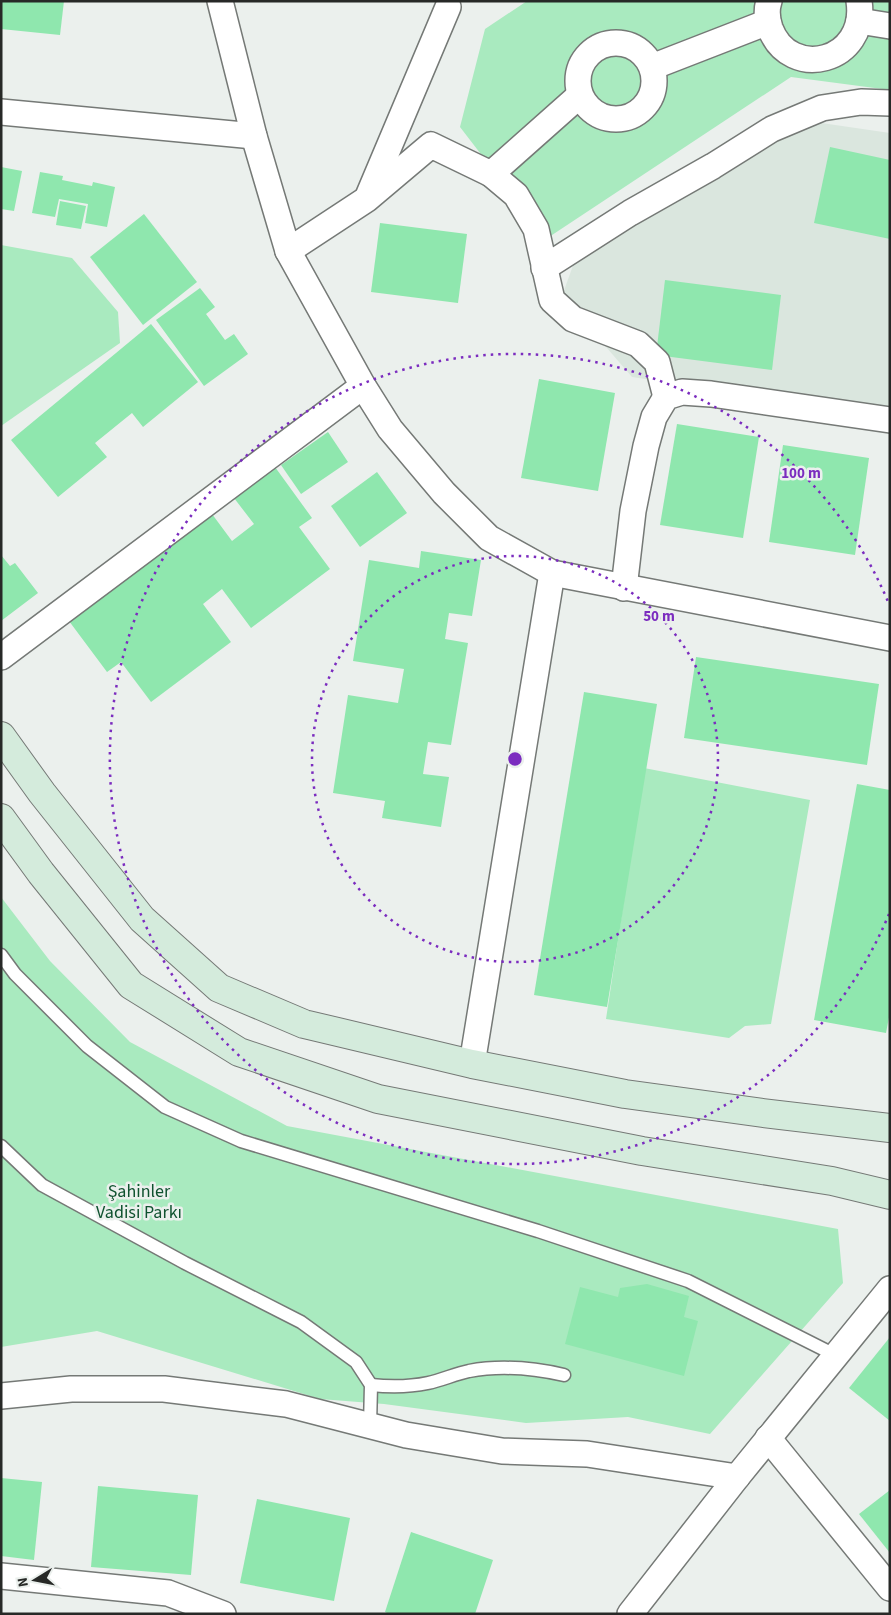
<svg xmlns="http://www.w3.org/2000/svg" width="891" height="1615" font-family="'Source Sans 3',sans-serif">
<rect width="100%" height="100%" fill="#ebf0ed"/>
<polygon fill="#dae6de" points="801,120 890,133 890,416 632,377 562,296 575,260"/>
<g fill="#a9eabf">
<polygon points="527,1 890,1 890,90 791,77 546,239 460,127 485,29"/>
<polygon points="1,245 72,258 118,312 120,343 1,426"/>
<polygon points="644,768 810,800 771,1024 745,1026 729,1038 606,1019"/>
<polygon points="1,897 50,961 130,1042 287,1126 838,1229 843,1283 710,1434 628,1417 526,1423 384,1404 320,1399 97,1331 1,1347"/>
</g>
<g fill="#8fe7ae">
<polygon points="1,1 64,1 60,35 1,29"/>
<polygon points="830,147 890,160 890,239 814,223"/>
<polygon points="1,167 22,171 14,211 1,209"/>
<polygon points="40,172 63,176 62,180 92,186 93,182 115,187 107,227 85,223 88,204 59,199 55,217 32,213"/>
<polygon points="60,201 86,206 81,229 56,225"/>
<polygon points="144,214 197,282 143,325 90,257"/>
<polygon points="380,223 467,234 458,303 371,292"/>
<polygon points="665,280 781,295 772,370 656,355"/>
<polygon points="200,288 215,307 206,314 225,340 234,334 248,354 204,386 156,320"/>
<polygon points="151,324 198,382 143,427 132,413 95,443 107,457 58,497 11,440"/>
<polygon points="539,379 615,393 598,491 521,478"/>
<polygon points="677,424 759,437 743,538 660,525"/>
<polygon points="328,432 348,462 301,494 281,465"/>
<polygon points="783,445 869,458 855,555 769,542"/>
<polygon points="275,467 312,518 299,527 330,569 251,628 222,589 203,604 231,642 151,702 121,662 107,672 69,621 212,514 232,541 254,524 234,498"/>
<polygon points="377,472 407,513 360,547 331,506"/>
<polygon points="421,551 481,560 472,616 449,613 445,639 468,643 451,745 428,742 423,774 449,777 441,827 382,818 385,801 333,793 348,695 398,703 404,669 353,661 369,560 419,568"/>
<polygon points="1,555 10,566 15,563 38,593 1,621"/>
<polygon points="696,657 879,684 867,765 684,738"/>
<polygon points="584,692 657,704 607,1007 534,995"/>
<polygon points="857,784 890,790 890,1012 886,1033 814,1020"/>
<polygon points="647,1284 689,1296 684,1317 698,1321 684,1376 565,1344 580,1287 618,1297 620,1288"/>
<polygon points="890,1337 890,1421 849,1388"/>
<polygon points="1,1478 42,1482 34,1560 1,1556"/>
<polygon points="98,1486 198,1495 191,1575 91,1567"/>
<polygon points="890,1490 890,1553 859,1514"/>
<polygon points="257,1499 350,1518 334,1601 240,1583"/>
<polygon points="411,1532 493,1560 475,1614 389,1614 385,1612"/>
</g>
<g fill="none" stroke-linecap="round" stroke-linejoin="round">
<defs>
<g id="lane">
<polyline points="1,955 15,974 87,1046 165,1107 241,1141 538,1231 688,1281 835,1355"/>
<polyline points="1,1146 42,1185 185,1263 301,1322 356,1362 371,1385 370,1426"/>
<path d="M371 1385C390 1387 409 1387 428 1383 442 1380 455 1374 469 1371 501 1365 533 1368 564 1375"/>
</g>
<g id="street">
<polyline points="220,1 254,136 288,251 363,386 390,429 444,493 489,538 552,573 890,638"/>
<path d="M769 1C766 10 767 19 770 28 790 82 868 62 859 1"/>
<polyline points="859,21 890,26"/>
<circle cx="616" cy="81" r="38"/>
<polyline points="652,67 768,22"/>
<polyline points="1,112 254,136"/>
<polyline points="491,174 580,95"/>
<polyline points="369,194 448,7"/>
<polyline points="288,251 367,199 431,145 491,174 516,195 536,229 552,300 573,319 638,344 657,362 666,397"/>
<polyline points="544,268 630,213 713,166 772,129 822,108 861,102 890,103"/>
<polyline points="624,588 633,511 646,446 654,417 666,397 682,392 711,394 890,420"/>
<polyline points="1,657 363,386"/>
<polyline points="472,1064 552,573"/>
<polyline points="1,1396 71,1389 164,1389 286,1404 406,1435 502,1451 587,1454 737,1477"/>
<polyline points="768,1438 890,1588"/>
<polyline points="1,1576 168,1593 223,1614"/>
<polyline points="630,1614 737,1477 890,1289"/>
</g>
<g id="secondary">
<polyline points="1,736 42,793 142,919 219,988 304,1024 472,1064 625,1094 763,1113 890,1128"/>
<polyline points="1,818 41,873 131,985 239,1052 378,1099 642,1151 832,1181 890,1195"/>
</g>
</defs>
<use href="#lane" stroke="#757976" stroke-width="15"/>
<use href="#street" stroke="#757976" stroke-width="28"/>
<use href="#secondary" stroke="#757976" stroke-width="30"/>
<use href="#lane" stroke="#fff" stroke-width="12"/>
<use href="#street" stroke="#fff" stroke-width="25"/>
<use href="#secondary" stroke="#d4ebdc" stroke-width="28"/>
</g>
<g fill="none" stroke="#7b2cbf" stroke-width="2.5" stroke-dasharray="2.5 5">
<circle cx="515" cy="759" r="203"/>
<path d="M889 914A405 405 0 1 1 889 604"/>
</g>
<g text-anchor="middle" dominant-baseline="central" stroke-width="5" stroke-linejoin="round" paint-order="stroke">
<g font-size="18" fill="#0f522f" stroke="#ebf0ed">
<text x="139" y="1191">Şahinler<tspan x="139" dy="21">Vadisi Parkı</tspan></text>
</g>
</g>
<circle cx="515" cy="759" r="8" fill="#7b2cbf" stroke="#ebf0ed" stroke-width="2.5"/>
<g font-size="15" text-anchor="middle" font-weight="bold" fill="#7b2cbf" stroke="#ebf0ed" stroke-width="5" stroke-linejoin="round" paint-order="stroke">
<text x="801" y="478">100 m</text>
<text x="659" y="621">50 m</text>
</g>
<rect width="891" height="1615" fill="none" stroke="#272927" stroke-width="5"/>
<g transform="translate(35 1580) rotate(260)" stroke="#ebf0ed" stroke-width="4" paint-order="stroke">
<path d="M0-4L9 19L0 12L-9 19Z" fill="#272927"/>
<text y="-8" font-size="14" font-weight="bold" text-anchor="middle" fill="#272927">N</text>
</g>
</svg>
